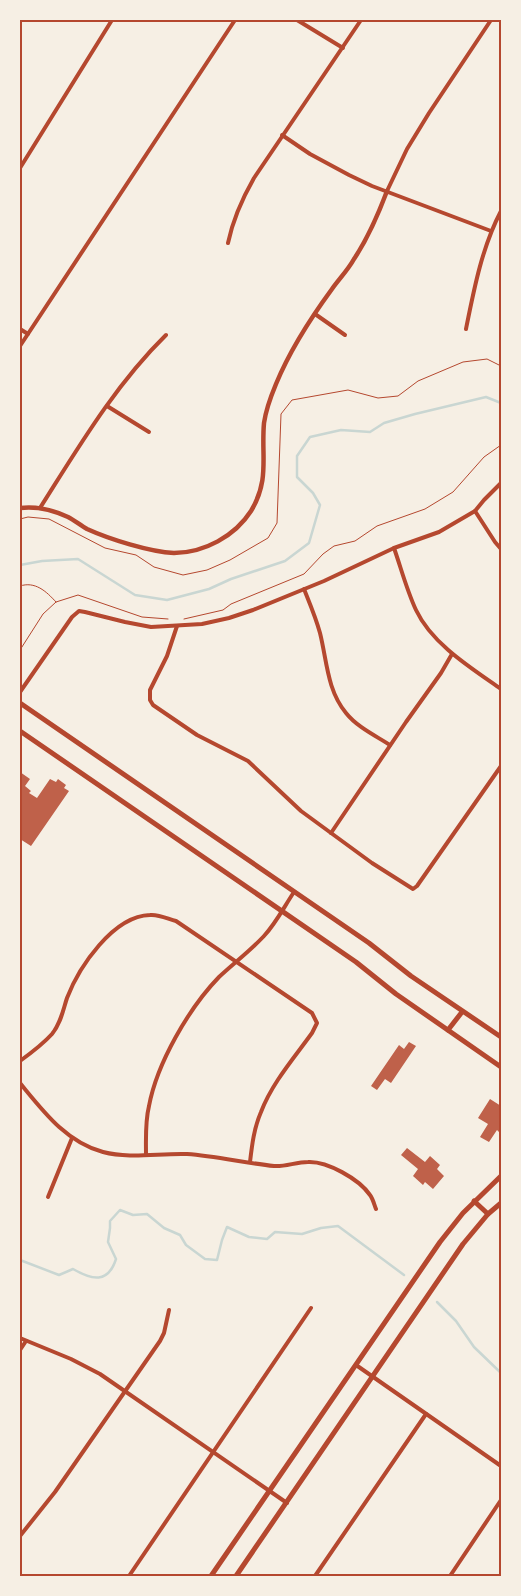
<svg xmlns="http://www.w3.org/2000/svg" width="521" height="1596" font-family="Commissioner,sans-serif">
<rect width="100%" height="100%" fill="#f6efe4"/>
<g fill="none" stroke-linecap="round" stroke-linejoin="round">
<g stroke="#c9d6d2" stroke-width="2.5">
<polyline points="20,565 42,561 78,559 135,595 167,600 209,589 231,579 285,561 309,543 320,505 313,493 297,477 297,456 310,437 341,430 370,432 384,423 415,414 486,397 501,403"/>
<path d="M20 1260 59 1275 73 1269C92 1280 108 1284 116 1259L108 1242 110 1228V1221L120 1210 133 1215 147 1214 164 1228 180 1235 186 1245 205 1259 217 1260 222 1240 227 1227 249 1237 267 1239 275 1232 302 1234 321 1228 338 1226 404 1275"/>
<polyline points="437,1302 456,1321 474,1347 501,1373"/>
</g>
</g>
<g fill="#bf614a">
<polygon points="20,772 30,779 25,786 31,791 29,793 37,798 50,779 56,782 58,779 66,785 64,788 69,791 31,846 20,839 21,821 20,820"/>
<polygon points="409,1042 416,1046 391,1083 385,1079 377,1090 371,1086 399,1045 404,1049"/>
<polygon points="490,1099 501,1106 501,1130 500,1133 497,1130 489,1142 480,1137 488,1124 478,1118"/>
<polygon points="407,1148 425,1162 430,1156 440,1165 437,1169 444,1176 433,1189 425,1182 423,1185 413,1176 418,1169 401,1155"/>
</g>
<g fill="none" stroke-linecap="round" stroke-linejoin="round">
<g stroke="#b5482f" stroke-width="1">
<polyline points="20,519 28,517 49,519 105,548 136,555 154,567 183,575 207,570 230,560 268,538 277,523 281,414 292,400 348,390 378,398 398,396 418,381 463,362 487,359 501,366"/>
<path d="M20 586C35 581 46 591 56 602"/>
<polyline points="184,619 223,610 231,604 304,574 323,554 334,546 355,541 377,526 425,509 453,492 484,457 501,445"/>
<polyline points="20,650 43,614 56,602 78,595 142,617 168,619"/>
</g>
<g stroke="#b5482f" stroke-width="4">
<polyline points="297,20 343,48"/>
<polyline points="282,135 310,154 349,175 372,186 491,231"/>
<polyline points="20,168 112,20"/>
<polyline points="387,191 407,149 429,113 491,20"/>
<path d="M228 243C233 219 242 199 254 178L361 20"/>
<polyline points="315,314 345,335"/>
<polyline points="20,329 28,334"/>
<path d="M466 329C474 289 482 247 501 211"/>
<polyline points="20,346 235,20"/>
<polyline points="107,406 149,432"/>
<path d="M40 508C78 448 115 385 166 335"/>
<polyline points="475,511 495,542 501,549"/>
<path d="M394 548C401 568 407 591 416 610 432 644 471 668 501 689"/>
<path d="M304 589C310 604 316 618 320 633 327 661 327 690 346 713 357 727 376 736 390 745"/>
<polyline points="177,626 167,656 150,690 150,700 153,705 197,735 248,761 301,811 372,863 413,889 417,886 501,766"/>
<polyline points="20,692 72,617 79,611 85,612 125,622 151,627 202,624 229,618 253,610 324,581 394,548 439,532 475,511 484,500 501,483"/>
<polyline points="331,833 406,722 441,673 452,654"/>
<path d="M20 1061C31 1053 43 1044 52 1034 61 1023 63 1010 67 998 79 967 113 916 150 915 159 914 168 919 176 921L312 1013 317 1023 312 1033C294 1058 272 1083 261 1112 254 1128 252 1145 250 1162"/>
<path d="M20 1083C43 1111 66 1142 103 1152 130 1159 159 1153 187 1154 216 1156 245 1163 274 1166 285 1167 296 1162 308 1162 327 1161 359 1179 370 1195 373 1199 374 1204 376 1209"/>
<path d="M146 1155C146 1138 145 1122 149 1106 157 1063 189 1008 219 977 234 963 250 951 264 936 276 923 284 907 294 892"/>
<polyline points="48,1197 72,1138"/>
<polyline points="20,1338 71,1359 100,1374 287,1503"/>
<polyline points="20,1350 26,1341"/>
<polyline points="356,1365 501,1466"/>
<polyline points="20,1536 55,1492 160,1341 164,1333 169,1310"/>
<polyline points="129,1576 311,1308"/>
<polyline points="315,1576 426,1414"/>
<polyline points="450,1576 501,1500"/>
</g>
<path stroke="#b5482f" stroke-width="4.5" d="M20 508C36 506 53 510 68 517 74 520 80 525 87 529 109 539 150 552 174 553 204 553 235 536 251 511 270 480 261 456 264 423 266 409 271 396 276 384 290 350 310 319 332 289 339 279 348 270 354 259 368 238 378 215 387 191"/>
<g stroke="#b5482f" stroke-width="5">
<polyline points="20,703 369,943 411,976 501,1037"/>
<polyline points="20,731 356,962 396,994 501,1067"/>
<polyline points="448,1030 462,1012"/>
<polyline points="474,1201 488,1214"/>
<polyline points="211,1576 440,1242 463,1213 501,1176"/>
<polyline points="236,1576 463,1244 488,1214 501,1203"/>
</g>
</g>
<rect width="521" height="1596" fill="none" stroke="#f6efe4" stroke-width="42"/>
<rect x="21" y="21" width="479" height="1554" fill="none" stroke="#b5482f" stroke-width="2"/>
</svg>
